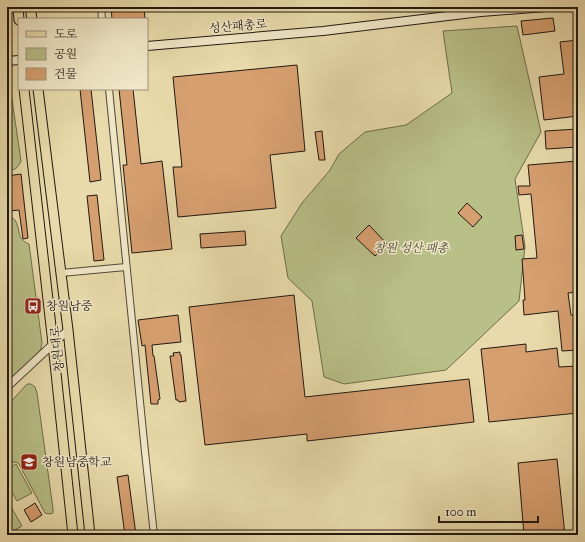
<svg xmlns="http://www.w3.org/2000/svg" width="585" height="542" font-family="'IM FELL Great Primer','Noto Serif KR',serif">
<rect width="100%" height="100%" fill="#e8daaa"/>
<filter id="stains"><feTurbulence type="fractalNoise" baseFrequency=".005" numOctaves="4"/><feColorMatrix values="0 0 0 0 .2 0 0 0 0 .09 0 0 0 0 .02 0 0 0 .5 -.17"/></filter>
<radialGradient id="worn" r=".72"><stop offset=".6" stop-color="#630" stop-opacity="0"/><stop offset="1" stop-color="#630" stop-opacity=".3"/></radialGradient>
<g fill="#b8bf87" stroke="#6d6c4c">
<polygon points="517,26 541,132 515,179 525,246 519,301 446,370 344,384 324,377 312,301 288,278 281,236 302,203 330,170 339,154 365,132 406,125 452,93 443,31"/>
<path d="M7 83 10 86 21 161C18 168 15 170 7 171Z"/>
<path d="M7 214C9 216 13 218 15 220 21 230 16 239 29 244L42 343 40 352 20 373 13 376 7 371Z"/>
<polygon points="27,384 31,384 35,387 37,393 53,509 53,513 50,514 45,513 19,464 16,462 7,463 7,406"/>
<polygon points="16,464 32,493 17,501 7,484 7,469"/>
<polygon points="7,500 22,526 8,534 7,532"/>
</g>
<g fill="#d69f70" stroke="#221812">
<polygon points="111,7 144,7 145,19 112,19"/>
<polygon points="553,18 555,31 523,35 521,21"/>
<polygon points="578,40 578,116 544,120 539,77 564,74 560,42"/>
<polygon points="297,65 305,151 270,155 276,208 178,217 173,167 182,167 173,77"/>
<polygon points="80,89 91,89 101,180 90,182"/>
<polygon points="119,89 133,89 141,164 162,161 172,249 132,253 123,165 127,165"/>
<polygon points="578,129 578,147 546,149 545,131"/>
<polygon points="322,131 325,160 319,160 315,132"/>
<polygon points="578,161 578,292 568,293 571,315 578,315 578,350 562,351 558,311 524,315 523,300 525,300 522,259 537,258 531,194 519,195 518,186 530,186 528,165"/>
<polygon points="21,174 28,238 23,239 19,210 10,211 8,199 7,199 7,176"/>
<polygon points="97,195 104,260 94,261 87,196"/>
<polygon points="467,203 482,217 473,227 458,213"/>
<polygon points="369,225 387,244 375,256 356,238"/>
<polygon points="245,231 246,245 201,248 200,234"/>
<polygon points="522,235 524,249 516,250 515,236"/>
<polygon points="294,295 305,397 469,379 474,422 307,441 307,434 205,445 189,307"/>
<polygon points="178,315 181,342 152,345 153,356 154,356 155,363 160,399 158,400 158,404 151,404 145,345 142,346 138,320"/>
<polygon points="526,344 526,352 557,348 559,367 578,366 578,413 489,422 481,349"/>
<polygon points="180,352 180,355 181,355 186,401 179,402 178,400 176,400 170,356 174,356 173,353"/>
<polygon points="557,459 565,535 524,535 518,463"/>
<polygon points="128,475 136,535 125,535 117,477"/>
<polygon points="35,503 42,515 31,522 24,510"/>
</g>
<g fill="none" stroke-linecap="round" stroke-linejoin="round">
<defs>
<g id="minor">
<polyline points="101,7 102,19"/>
<polyline points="109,89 145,452 154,535"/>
<polyline points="61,273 126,267"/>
</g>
<polyline id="tertiary" points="7,387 68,330"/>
<g id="secondary">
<polyline points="147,46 323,31 481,12 546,7"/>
<polyline points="7,61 19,60"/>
</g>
<g id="primary">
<polyline points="18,7 19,20"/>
<polyline points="30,7 32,19"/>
<polyline points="24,89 52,335 73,535"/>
<polyline points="38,89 68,330 90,535"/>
</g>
</defs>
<use href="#minor" stroke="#544838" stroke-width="8"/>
<use href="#tertiary" stroke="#544838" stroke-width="9"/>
<use href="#secondary" stroke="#221812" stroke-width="10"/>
<use href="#primary" stroke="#221812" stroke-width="11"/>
<use href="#minor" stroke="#f0e7c8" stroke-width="6"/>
<use href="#tertiary" stroke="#f0e7c8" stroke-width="7"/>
<use href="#secondary" stroke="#f0e7c8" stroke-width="8"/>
<use href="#primary" stroke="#e8daaa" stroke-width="9"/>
</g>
<defs>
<symbol id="bus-square" viewBox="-11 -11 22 22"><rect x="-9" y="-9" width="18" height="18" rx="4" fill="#8f2418" stroke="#f0e7c8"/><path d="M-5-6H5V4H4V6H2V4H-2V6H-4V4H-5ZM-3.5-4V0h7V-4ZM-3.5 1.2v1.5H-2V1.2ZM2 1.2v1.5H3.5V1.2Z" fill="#fff"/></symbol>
<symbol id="school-square" viewBox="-11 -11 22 22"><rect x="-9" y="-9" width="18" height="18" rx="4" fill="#8f2418" stroke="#f0e7c8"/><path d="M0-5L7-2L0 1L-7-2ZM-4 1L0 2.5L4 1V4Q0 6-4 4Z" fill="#fff"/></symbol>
</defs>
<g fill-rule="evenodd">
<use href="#bus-square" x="23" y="296" width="20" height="20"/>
<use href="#school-square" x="19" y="452" width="20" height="20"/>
</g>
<g text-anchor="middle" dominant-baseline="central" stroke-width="3" stroke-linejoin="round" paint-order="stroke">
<g font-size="12" fill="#221812" stroke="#f0e7c8">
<text transform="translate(238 26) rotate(-5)">성산패총로</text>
<text transform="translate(57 349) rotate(-96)">창원대로</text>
</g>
<g font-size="12" font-style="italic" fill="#4f4a35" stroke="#f0e7c8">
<text x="411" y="248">창원 성산 패총</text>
</g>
<g font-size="12" fill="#221812" stroke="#f0e7c8" text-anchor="start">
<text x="46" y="306">창원남중</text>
<text x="42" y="462">창원남중학교</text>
</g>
</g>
<rect width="585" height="542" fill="none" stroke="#e8daaa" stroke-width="24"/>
<rect x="8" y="8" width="569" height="526" fill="none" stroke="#221812" stroke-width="2"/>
<rect x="12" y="12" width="561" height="518" fill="none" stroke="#221812"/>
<rect x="18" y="18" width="130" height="72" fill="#f0e7c8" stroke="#9e947f"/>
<rect x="26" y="31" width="20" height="6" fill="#e8daaa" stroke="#9e947f"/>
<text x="54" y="38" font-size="12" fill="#221812">도로</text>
<rect x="26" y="48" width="20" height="12" fill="#b8bf87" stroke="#9e947f"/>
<text x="54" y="58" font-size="12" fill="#221812">공원</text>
<rect x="26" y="68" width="20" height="12" fill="#d69f70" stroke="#9e947f"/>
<text x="54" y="78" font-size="12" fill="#221812">건물</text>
<path d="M439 516v6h99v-6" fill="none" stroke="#221812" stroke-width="2"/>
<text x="445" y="516" font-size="12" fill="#221812" stroke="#f0e7c8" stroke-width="3" paint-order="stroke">100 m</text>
<rect width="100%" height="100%" filter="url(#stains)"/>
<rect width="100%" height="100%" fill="url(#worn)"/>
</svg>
